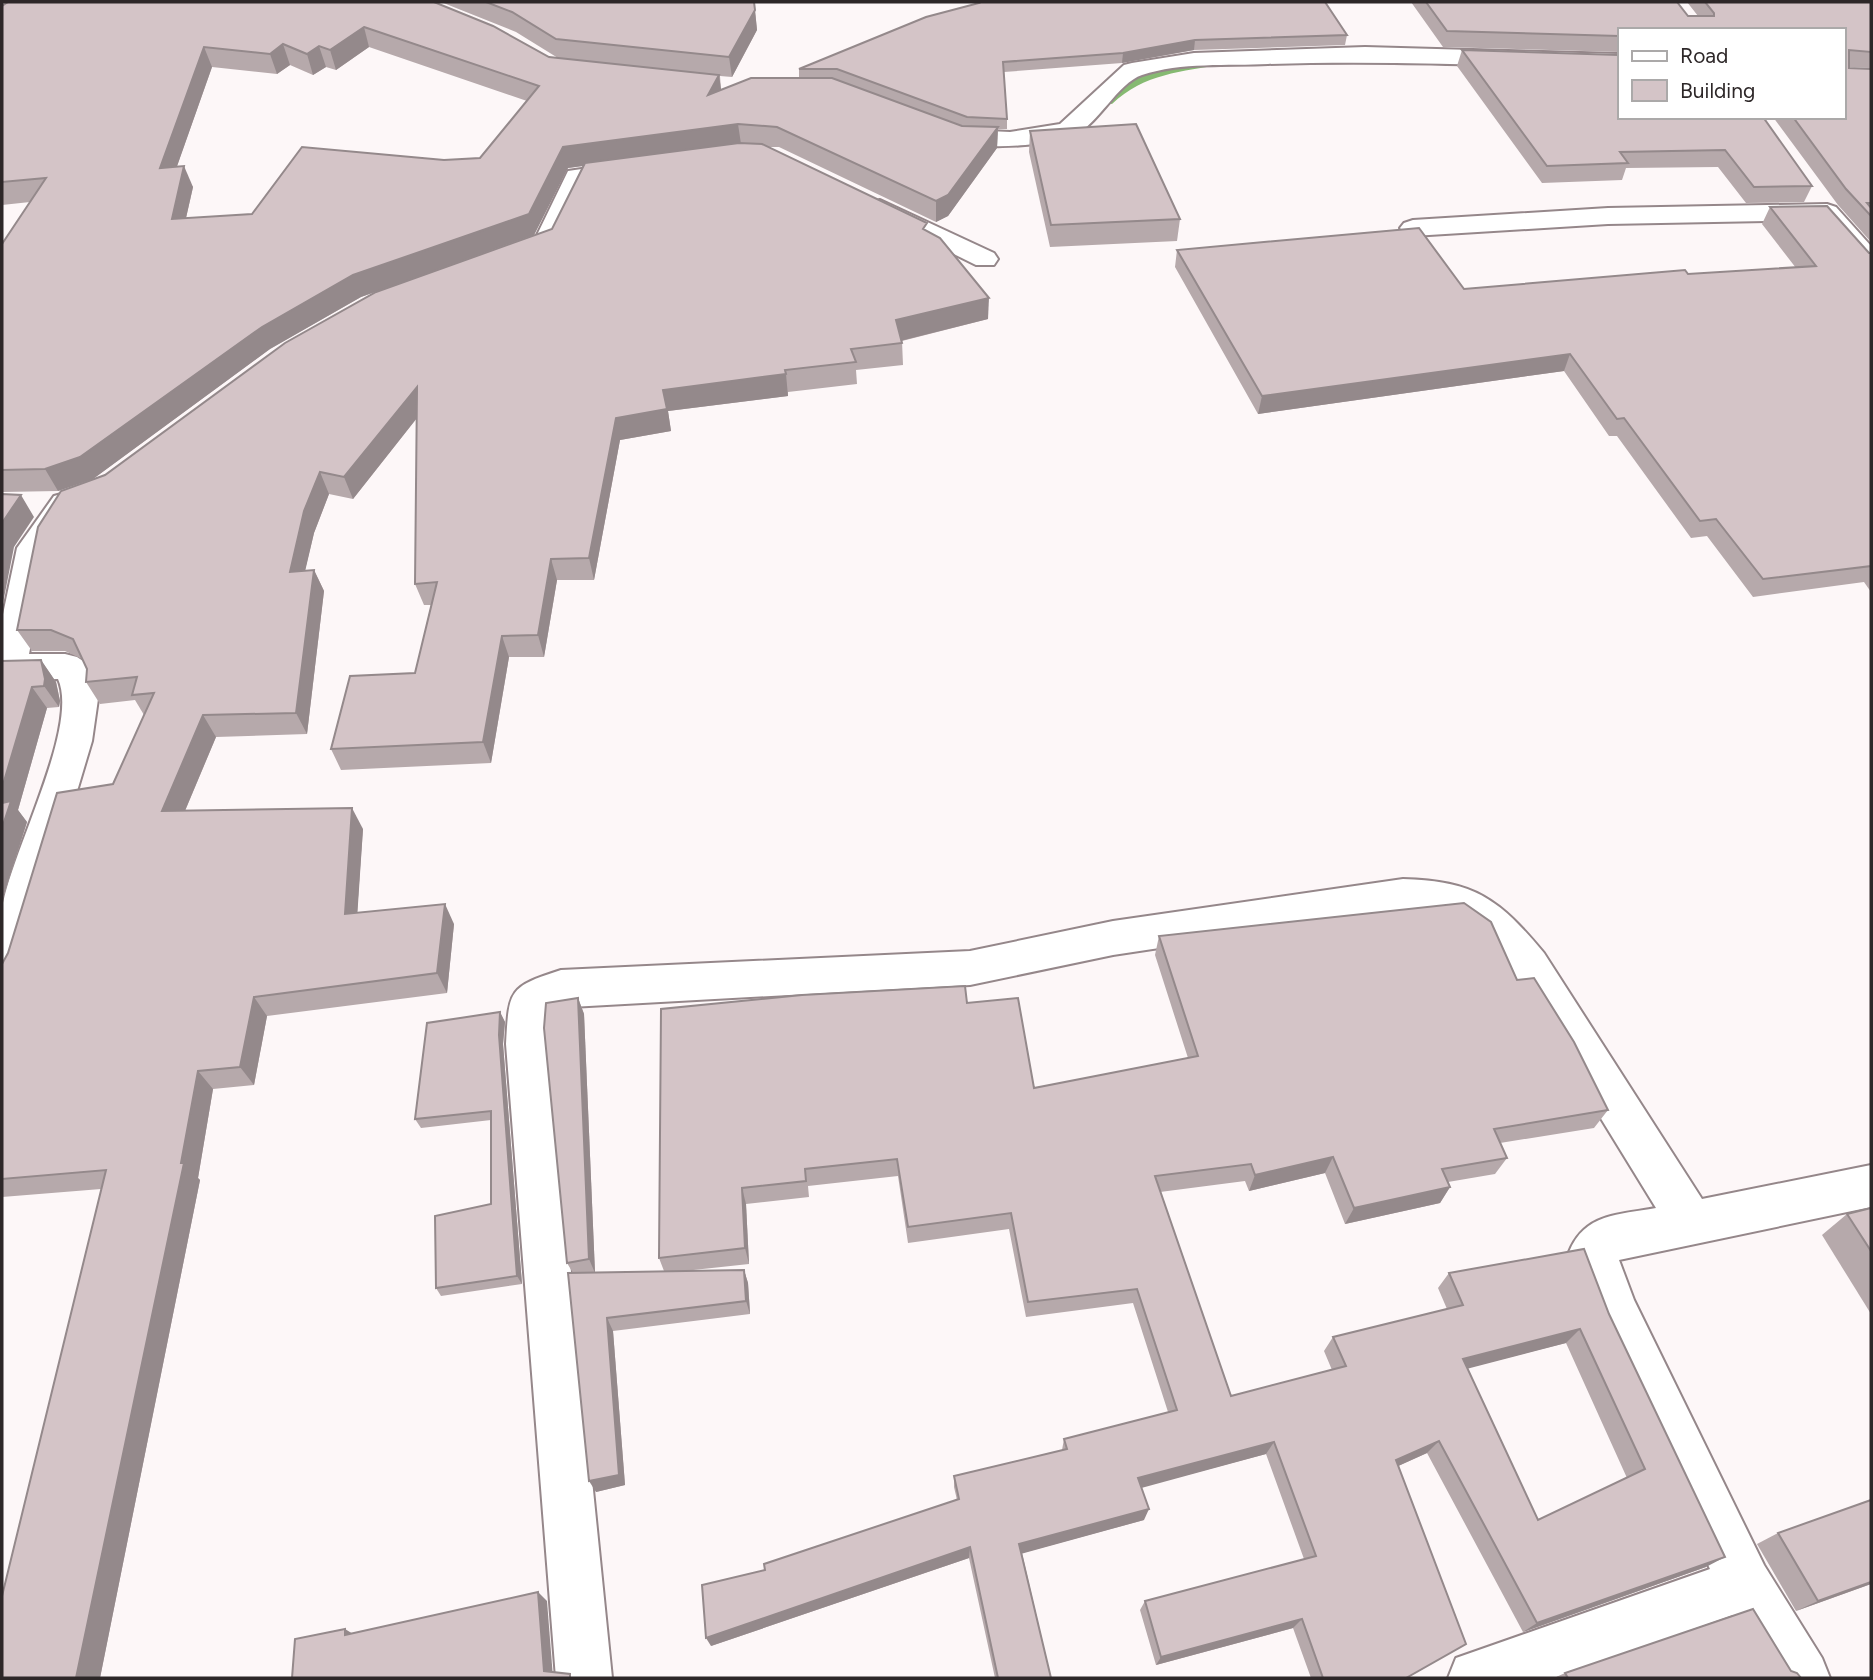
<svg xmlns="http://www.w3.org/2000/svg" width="1873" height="1680" font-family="Figtree,sans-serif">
<rect width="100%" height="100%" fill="#fdf7f8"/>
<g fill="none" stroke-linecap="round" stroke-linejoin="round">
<path fill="#86ba72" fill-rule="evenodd" d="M1220 59 1225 62 1224 64C1181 72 1145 73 1112 104L1103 102C1131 69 1179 62 1220 59Z"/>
<defs>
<g id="street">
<path d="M1365 47 1619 54V68C1502 66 1386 60 1268 64 1228 66 1181 62 1142 75 1118 83 1098 124 1075 135 1051 147 952 154 936 131L940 126 948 124 967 130 1010 132 1060 124 1124 65 1132 63 1194 53Z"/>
<polygon points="629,162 638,164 641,169 638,174 587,182 556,248 534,255 525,253 521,247 525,241 536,237 568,171"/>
<polygon points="880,200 994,253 998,259 994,265 976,265 871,213 867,208 871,203"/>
<polygon points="1827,204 1836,207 1871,246 1871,270 1862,268 1820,220 1608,224 1413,236 1404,233 1400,228 1404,223 1413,220 1608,208"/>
<path d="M65 493 76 496 81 503 49 549 29 654H65L77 657 86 663 99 692 92 741 23 972 17 984 2 989C1 964 0 934 2 909 10 854 80 727 58 679L2 680V619L17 548 54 496Z"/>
<path d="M1403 879C1475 881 1499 899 1544 953L1702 1199 1871 1165V1207L1619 1260 1634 1300 1764 1565 1822 1658 1830 1678H1771L1733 1615 1554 1678H1448L1456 1658 1710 1569 1597 1328 1569 1252C1585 1213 1618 1215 1656 1208L1514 977C1477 930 1466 913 1403 911L1113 955 970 985 553 1008 550 1011 548 1044 612 1678H556L506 1044C509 990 508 987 561 970L970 951 1113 921Z"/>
</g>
</defs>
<use href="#street" stroke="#95878a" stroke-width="4"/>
<use href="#street" fill="#fff" fill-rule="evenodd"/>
</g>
<g fill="#b6a9ab" fill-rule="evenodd">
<path d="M434 2 549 57 558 58 516 32 441 2H754L757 30 732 77 720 76 721 90 799 78V69L976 4V2H1325L1347 35 1345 45 1194 50 1122 63 1004 72 1007 119V129H998L997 148 948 216 936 222 779 147H768L927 231 988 319 902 341 903 365 856 370 857 384 788 392V396L668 411 671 431 620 440 594 580H557L544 657H509L491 763 341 770 331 749 415 673 431 605H424L415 584 417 418 353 499 329 494 314 533 305 570H314L324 591 307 734 216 737 185 811 363 829 357 913 454 924 447 993 267 1016 254 1085 213 1089 198 1178 200 1180 100 1678H2L101 1189 2 1197V964L113 784 144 715 135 700 100 704 86 682 87 669 82 659 65 651H32L17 630 105 475 552 229 583 166 568 168 534 235 361 297 270 349 93 479 58 491 2 492V244L30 202 2 205V6ZM369 47 527 101 480 158 444 160 252 214 186 218 193 187 177 166 212 67 277 74 290 65 313 75 326 67 336 70ZM836 80H838L927 113Z"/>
<polygon points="1411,2 1677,2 1688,16 1698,16 1687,2 1871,2 1871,68 1849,67 1849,68 1871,69 1871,242 1838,205 1773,117 1843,117 1619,30 1619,52 1443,47"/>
<polygon points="1462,50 1763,117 1812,186 1804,202 1746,203 1718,167 1626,168 1622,180 1542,183 1457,66"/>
<polygon points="1030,131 1180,219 1177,241 1050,247 1029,152"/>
<polygon points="1770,207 1871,253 1871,592 1864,582 1753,597 1707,536 1691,538 1617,436 1609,436 1564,371 1258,414 1175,267 1177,250 1464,289 1796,268 1762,224"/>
<polygon points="41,660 56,682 60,701 59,707 47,708 18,810 27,822 2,901 2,661"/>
<path d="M1159 936 1517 980 1608 1110 1594 1128 1500 1143 1507 1158 1495 1174 1448 1182 1450 1187 1440 1203 1345 1224 1325 1173 1249 1191 1245 1181 1160 1192 1231 1396 1332 1370 1324 1351 1333 1337 1447 1309 1438 1288 1449 1273 1584 1249 1706 1567 1523 1632 1427 1453 1398 1466 1466 1644 1407 1678H1311L1293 1628 1156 1665 1140 1610 1145 1601 1304 1559 1266 1454 1141 1487 1144 1520 1022 1553 1051 1678H995L969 1558 711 1646 765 1570 957 1500 954 1487V1476L1062 1450 1064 1439 1168 1412 1133 1303 1026 1317 1009 1229 908 1243 898 1176 808 1186 809 1197 746 1204 749 1264 684 1271 744 1270 748 1283 750 1314 613 1331 625 1485 596 1492 573 1273 567 1263 578 998 584 1014 595 1273 664 1271 659 1258 661 1009 967 1003 1034 1088 1188 1058 1155 955ZM1566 1343 1627 1478 1538 1520 1467 1368Z"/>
<polygon points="500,1012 505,1022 503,1044 522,1284 441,1296 436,1288 491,1204 491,1120 421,1128 415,1119"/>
<polygon points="1871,1208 1871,1314 1822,1235 1847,1214"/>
<polygon points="1871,1500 1871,1584 1796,1611 1757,1544 1778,1533"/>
<polygon points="1791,1671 1801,1678 1554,1678 1565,1673"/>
</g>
<g fill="#94898b">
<polygon points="755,10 757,30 732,77 729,57"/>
<polygon points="364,27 369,47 336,70 330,50"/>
<polygon points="1195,40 1194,50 1122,63 1123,53"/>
<polygon points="283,44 290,65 277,74 270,54"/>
<polygon points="319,46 326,67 313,75 307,54"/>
<polygon points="204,47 212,67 169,189 160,168"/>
<polygon points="719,75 722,96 708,95"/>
<polygon points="738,124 741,144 568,168 534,235 361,297 270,349 93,479 58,491 45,469 262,327 563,147"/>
<polygon points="998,127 997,148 948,216 936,222 936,201"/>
<polygon points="184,166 193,187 181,240 172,219"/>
<polygon points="989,298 988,319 896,342 896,320"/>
<polygon points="1570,354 1564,371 1258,414 1262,396"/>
<polygon points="786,374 788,396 668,411 671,431 620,440 594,580 589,558 616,418 663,390"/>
<polygon points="417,387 424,409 353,499 344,477"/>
<polygon points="320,472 329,494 314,533 300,593 290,572 304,511"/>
<polygon points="21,495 34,517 14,547 2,608 2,523"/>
<polygon points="551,559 557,580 544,657 538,635"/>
<polygon points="314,570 324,591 307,734 296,713"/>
<polygon points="502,636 509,657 491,763 483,742"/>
<polygon points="41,660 56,682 60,701 59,707 44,686"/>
<polygon points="32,687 47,708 18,810 27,822 2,901 2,788"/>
<polygon points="203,715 216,737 176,832 162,811"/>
<polygon points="352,808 363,829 356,934 345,914"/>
<polygon points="445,904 454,924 447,993 437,973"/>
<polygon points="254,997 267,1016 254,1085 240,1067"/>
<polygon points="578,998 584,1014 595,1273 589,1259"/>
<polygon points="500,1012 505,1022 503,1044 522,1284 517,1276 499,1035"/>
<polygon points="198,1071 213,1089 198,1178 200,1180 100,1678 76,1678 181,1163"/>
<polygon points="1333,1157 1325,1173 1249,1191 1255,1175"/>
<polygon points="1450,1187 1440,1203 1345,1224 1354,1208"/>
<polygon points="742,1188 746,1204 749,1264 745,1248"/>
<polygon points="744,1270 748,1283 750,1314 746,1301"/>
<polygon points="607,1318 613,1331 625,1485 596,1492 589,1481"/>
<polygon points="1580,1329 1566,1343 1451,1373 1463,1359"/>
<polygon points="1439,1441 1427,1453 1385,1472 1396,1460"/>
<polygon points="1274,1442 1266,1454 1134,1490 1138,1478"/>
<polygon points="1149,1509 1144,1520 1017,1555 1019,1544"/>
<polygon points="970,1547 969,1558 711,1646 706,1638"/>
<polygon points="1725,1557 1706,1567 1523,1632 1537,1623"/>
<polygon points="1871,1582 1871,1584 1796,1611 1818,1601"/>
<polygon points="538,1592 547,1601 553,1678 544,1671"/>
<polygon points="1302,1619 1293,1628 1156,1665 1161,1657"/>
<polygon points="345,1629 358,1637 345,1635"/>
</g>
<g fill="#d4c4c7" stroke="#94898b" stroke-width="2" fill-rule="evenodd">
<path d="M8 2H434L493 26 549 57 719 75 708 95 751 78H832L962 126 998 127 948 195 936 201 777 127 738 124 563 147 529 214 353 275 262 327 80 457 45 469 2 470V244L46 178 2 182V6ZM364 27 539 86 480 158 444 160 302 147 252 214 172 219 184 166 160 168 204 47 270 54 283 44 307 54 319 46 330 50Z"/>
<polygon points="486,2 754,2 755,10 729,57 556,39 512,12"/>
<polygon points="978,2 1325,2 1347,35 1195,40 1123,53 1003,62 1007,119 967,117 837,69 799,69 926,17 979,3"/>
<polygon points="1426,2 1677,2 1688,16 1714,16 1714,13 1705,2 1871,2 1871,52 1849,50 1849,68 1871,69 1871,203 1867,203 1871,208 1871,216 1846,189 1793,117 1843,117 1843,30 1619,30 1619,36 1447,31"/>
<polygon points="1462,50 1619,55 1619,117 1763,117 1812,186 1754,187 1725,150 1620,152 1628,163 1547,166"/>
<polygon points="1136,124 1180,219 1051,225 1030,131"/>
<polygon points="739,143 762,144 927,223 923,229 940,238 989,298 896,320 902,343 851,349 856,362 785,370 786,374 663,390 667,409 616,418 589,558 551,559 538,635 502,636 483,742 331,749 350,676 415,673 437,582 415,584 417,387 344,477 320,472 304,511 290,572 314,570 296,713 203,715 162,811 352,808 345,914 445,904 437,973 254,997 240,1067 198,1071 181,1163 184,1163 76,1678 2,1678 2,1596 106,1170 2,1179 2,964 8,953 57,793 113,784 154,693 132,695 137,677 86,682 87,669 73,639 51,630 17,630 38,527 61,491 105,475 285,343 376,292 552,229 585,163"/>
<polygon points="1827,206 1869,253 1871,253 1871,566 1763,579 1716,519 1700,521 1624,418 1617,419 1570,354 1262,396 1177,250 1419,228 1464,289 1685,270 1688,274 1816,266 1770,207"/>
<polygon points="2,494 21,495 2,523"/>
<polygon points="41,660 45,679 44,686 32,687 2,788 2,661"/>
<polygon points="11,801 2,828 2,803"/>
<path d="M1464 903 1491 922 1517 980 1534 978 1574 1042 1608 1110 1494 1129 1507 1158 1442 1169 1450 1187 1354 1208 1333 1157 1255 1175 1251 1164 1155 1176 1231 1396 1346 1366 1333 1337 1463 1305 1449 1273 1584 1249 1609 1314 1725 1557 1537 1623 1439 1441 1396 1460 1466 1644 1406 1678H1323L1302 1619 1161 1657 1145 1601 1316 1556 1274 1442 1138 1478 1149 1509 1019 1544 1051 1678H998L970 1547 706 1638 702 1585 765 1570 764 1564 959 1499 954 1476 1067 1449 1064 1439 1177 1410 1137 1289 1028 1302 1011 1213 908 1227 897 1159 805 1169 806 1181 742 1188 745 1248 659 1258 661 1009 802 995 965 986 967 1003 1018 998 1034 1088 1198 1056 1159 936ZM1580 1329 1645 1469 1538 1520 1463 1359Z"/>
<polygon points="578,998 589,1259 567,1263 544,1028 546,1003"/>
<polygon points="500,1012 499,1035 517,1276 436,1288 435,1216 491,1204 491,1111 415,1119 427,1023"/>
<polygon points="1871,1208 1871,1251 1847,1214"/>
<polygon points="744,1270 746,1301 607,1318 619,1475 589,1481 568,1273"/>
<polygon points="1871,1500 1871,1582 1818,1601 1778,1533"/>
<polygon points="538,1592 544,1671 570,1674 570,1678 292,1678 295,1639 345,1629 345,1635"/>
<polygon points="1753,1609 1791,1671 1797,1673 1801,1678 1568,1678 1565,1673"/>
</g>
<rect width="1873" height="1680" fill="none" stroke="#2d2728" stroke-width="7"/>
<rect x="1618" y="28" width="228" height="91" fill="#ffffff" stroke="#aba9a9" stroke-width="2"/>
<rect x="1632" y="51" width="35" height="10" fill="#ffffff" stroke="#aba9a9" stroke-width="2"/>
<text x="1680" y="63" font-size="21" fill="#2d2728">Road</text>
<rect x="1632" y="80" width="35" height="21" fill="#d4c4c7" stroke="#aba9a9" stroke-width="2"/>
<text x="1680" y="98" font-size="21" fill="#2d2728">Building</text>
</svg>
